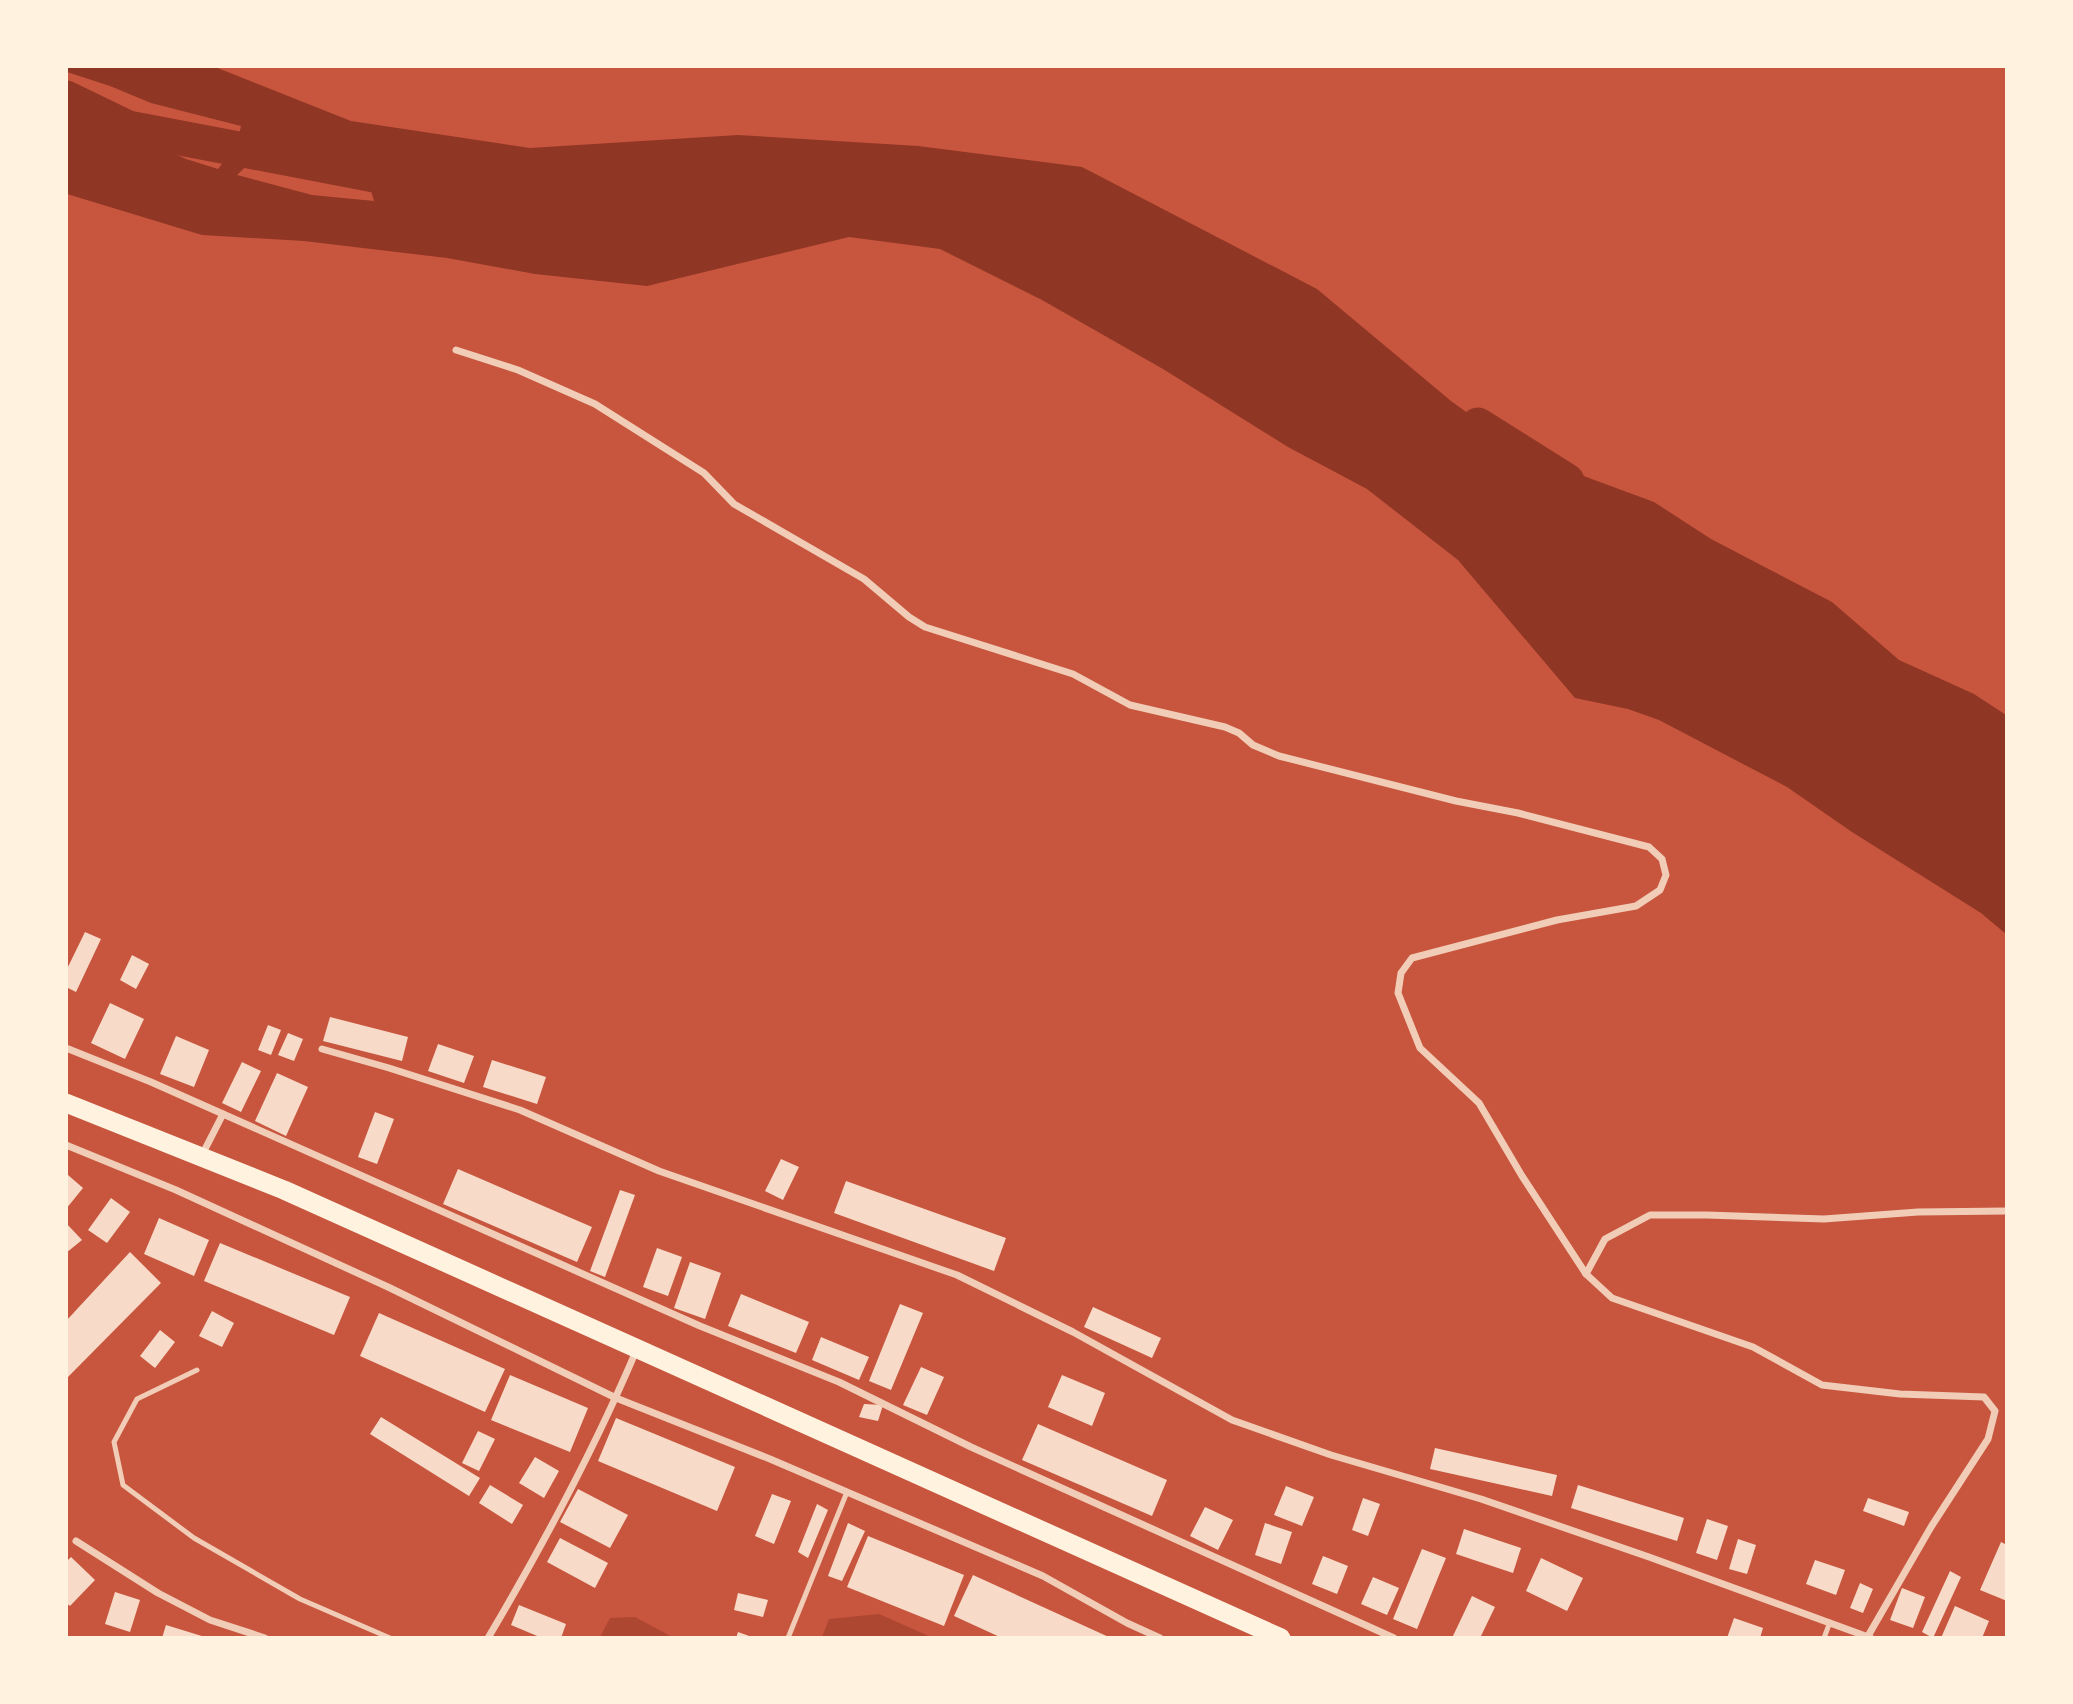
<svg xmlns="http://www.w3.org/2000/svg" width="2073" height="1704" font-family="'PT Sans Narrow',sans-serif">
<rect width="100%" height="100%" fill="#c8553d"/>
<g fill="#ae4732">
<polygon points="879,1614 931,1637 822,1637 829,1619"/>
<polygon points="635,1617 672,1637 600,1637 610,1618"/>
</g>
<path fill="#8f3625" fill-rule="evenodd" d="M67 66 215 67 351 121 530 148 738 135 918 146 1082 167 1317 289 1451 401 1524 454 1654 502 1711 539 1832 602 1899 660 1974 694 2006 715V934L1981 913 1852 832 1787 787 1659 720 1628 709 1575 698 1458 560 1367 489 1288 447 1163 369 1042 300 940 249 849 237 647 286 535 274 447 258 304 241 202 235 67 194V87L95 117 186 159 218 169 237 144 241 126 151 103 110 86 67 72ZM265 148 309 150 366 174 374 201 312 195 237 175Z"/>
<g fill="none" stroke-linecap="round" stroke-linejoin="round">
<g stroke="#8f3625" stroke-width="35">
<polyline points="66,98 128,128 411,182"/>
<polyline points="1478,425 1567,481"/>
</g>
</g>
<g fill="#f7dbc8">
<polygon points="85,932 101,939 76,992 66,987 66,971"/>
<polygon points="132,955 149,964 136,989 120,980"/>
<polygon points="110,1003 144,1019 125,1059 91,1043"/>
<polygon points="330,1017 408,1037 402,1061 323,1041"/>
<polygon points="268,1025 281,1030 271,1055 258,1050"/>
<polygon points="288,1033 303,1039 294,1061 278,1055"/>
<polygon points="176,1036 209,1050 194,1087 160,1074"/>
<polygon points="438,1044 474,1056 464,1083 428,1071"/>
<polygon points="492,1060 546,1077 537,1104 483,1087"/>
<polygon points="242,1062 261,1071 241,1112 222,1103"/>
<polygon points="277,1073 308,1087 286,1136 255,1121"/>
<polygon points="375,1112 394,1119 377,1164 358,1157"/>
<polygon points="781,1159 799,1167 783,1200 765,1191"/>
<polygon points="458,1169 592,1227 577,1262 443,1204"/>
<polygon points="68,1175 83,1188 66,1209 66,1177"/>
<polygon points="846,1181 1006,1238 994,1271 834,1213"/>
<polygon points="620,1190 635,1195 605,1277 590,1271"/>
<polygon points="111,1198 130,1212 107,1243 88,1230"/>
<polygon points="159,1218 209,1240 194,1276 144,1254"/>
<polygon points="66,1223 82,1240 66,1253"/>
<polygon points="220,1243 350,1297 334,1335 204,1281"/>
<polygon points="657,1248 682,1257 668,1296 643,1287"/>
<polygon points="130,1252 161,1283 66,1379 66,1321"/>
<polygon points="690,1262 721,1273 705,1319 674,1308"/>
<polygon points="741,1294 809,1322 796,1353 728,1326"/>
<polygon points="900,1304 923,1313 891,1390 869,1381"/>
<polygon points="1093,1307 1161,1338 1152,1358 1084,1327"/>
<polygon points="212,1311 234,1323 222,1347 199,1336"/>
<polygon points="379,1313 505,1369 485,1412 360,1356"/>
<polygon points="160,1330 175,1342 155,1368 140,1356"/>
<polygon points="821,1337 869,1357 859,1380 812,1360"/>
<polygon points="921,1367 944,1377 927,1415 903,1405"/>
<polygon points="510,1375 588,1408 570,1452 491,1420"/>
<polygon points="1062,1375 1105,1393 1092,1426 1048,1407"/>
<polygon points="864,1404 883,1405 878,1421 859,1417"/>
<polygon points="381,1417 480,1478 469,1496 370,1434"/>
<polygon points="616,1418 735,1467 717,1511 598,1461"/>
<polygon points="1038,1424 1167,1480 1152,1516 1022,1460"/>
<polygon points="478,1431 495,1439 479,1471 462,1463"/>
<polygon points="1435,1448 1557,1475 1552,1496 1430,1469"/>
<polygon points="535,1457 559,1471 544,1498 519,1483"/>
<polygon points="490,1485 523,1505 512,1524 479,1503"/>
<polygon points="1578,1485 1684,1518 1677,1541 1571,1508"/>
<polygon points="1286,1486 1314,1497 1302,1526 1274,1515"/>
<polygon points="578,1489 628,1515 610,1548 560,1522"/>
<polygon points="772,1494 791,1501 774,1544 755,1536"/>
<polygon points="1363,1498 1380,1504 1368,1536 1352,1530"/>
<polygon points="1868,1498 1909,1512 1904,1526 1863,1511"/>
<polygon points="817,1504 828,1510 808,1558 798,1552"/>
<polygon points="1205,1507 1233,1520 1218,1550 1190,1536"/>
<polygon points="1707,1519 1728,1526 1717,1560 1696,1553"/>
<polygon points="848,1523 865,1531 842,1581 828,1576"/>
<polygon points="1265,1523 1292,1532 1281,1564 1255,1555"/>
<polygon points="1464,1529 1521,1548 1513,1573 1456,1554"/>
<polygon points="868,1536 964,1575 944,1626 847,1587"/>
<polygon points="560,1538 608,1563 595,1588 547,1562"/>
<polygon points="1738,1539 1756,1545 1747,1574 1729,1569"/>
<polygon points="2001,1542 2007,1545 2007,1601 1980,1590"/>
<polygon points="1422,1549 1446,1558 1417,1629 1393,1619"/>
<polygon points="1323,1556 1348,1566 1337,1594 1312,1584"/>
<polygon points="71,1557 95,1580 70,1606 66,1603 66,1562"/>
<polygon points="1541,1558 1583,1578 1567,1611 1526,1591"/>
<polygon points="1815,1560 1845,1570 1836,1595 1806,1584"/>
<polygon points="1950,1571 1961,1577 1933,1638 1922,1632"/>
<polygon points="973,1575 1111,1638 1002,1638 954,1616"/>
<polygon points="1373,1577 1399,1588 1387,1615 1361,1604"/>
<polygon points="1860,1583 1873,1589 1863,1613 1850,1608"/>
<polygon points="1902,1588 1925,1597 1913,1628 1890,1620"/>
<polygon points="115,1592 140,1600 130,1632 105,1624"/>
<polygon points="738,1593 768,1600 763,1617 734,1610"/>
<polygon points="1472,1596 1495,1607 1480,1638 1452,1638"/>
<polygon points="519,1605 566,1624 561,1638 542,1638 511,1625"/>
<polygon points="1955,1606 1989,1621 1982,1638 1941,1638"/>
<polygon points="1734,1618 1763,1628 1760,1638 1727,1638"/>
<polygon points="166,1625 205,1637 205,1638 162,1638"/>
<polygon points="738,1632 752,1637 752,1638 736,1638"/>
</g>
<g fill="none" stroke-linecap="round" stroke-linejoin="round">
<g stroke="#f1ccb7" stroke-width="5">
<polyline points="197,1370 137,1399 114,1442 123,1485 194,1538 300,1599 390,1638"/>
<polyline points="788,1638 847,1492"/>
<polyline points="1824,1638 1830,1622"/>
</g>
<g stroke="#f1ccb7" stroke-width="7">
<polyline points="456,350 518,370 595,404 704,473 734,504 864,579 909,617 925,627 1073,674 1130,705 1225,727 1239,733 1253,745 1279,756 1456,801 1518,813 1649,847 1662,859 1666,875 1660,890 1636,906 1557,920 1412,958 1401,973 1398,993 1420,1048 1479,1103 1522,1176 1586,1274 1605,1239 1650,1215 1707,1215 1824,1219 1918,1212 2007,1211"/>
<polyline points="66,1048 151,1082 700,1326 839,1382 971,1447 1394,1638"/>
<polyline points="322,1049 389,1068 520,1110 659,1171 957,1275 1073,1332 1232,1420 1331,1455 1481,1499 1649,1557 1871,1638"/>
<polyline points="66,1145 176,1190 388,1287 616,1398 770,1459 1043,1576 1127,1623 1160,1638"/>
<polyline points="201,1157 223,1114"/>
<polyline points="1586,1274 1612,1298 1753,1347 1822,1385 1900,1394 1984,1397 1995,1411 1988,1439 1931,1527 1868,1636"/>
<polyline points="76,1541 158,1593 210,1620 265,1638"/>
<path d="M488 1638C543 1545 594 1450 636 1351"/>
</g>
<polyline stroke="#fff3e0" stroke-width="19" points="66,1103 284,1190 1281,1638"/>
</g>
<rect width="2073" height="1704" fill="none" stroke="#fff3e0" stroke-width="136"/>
</svg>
